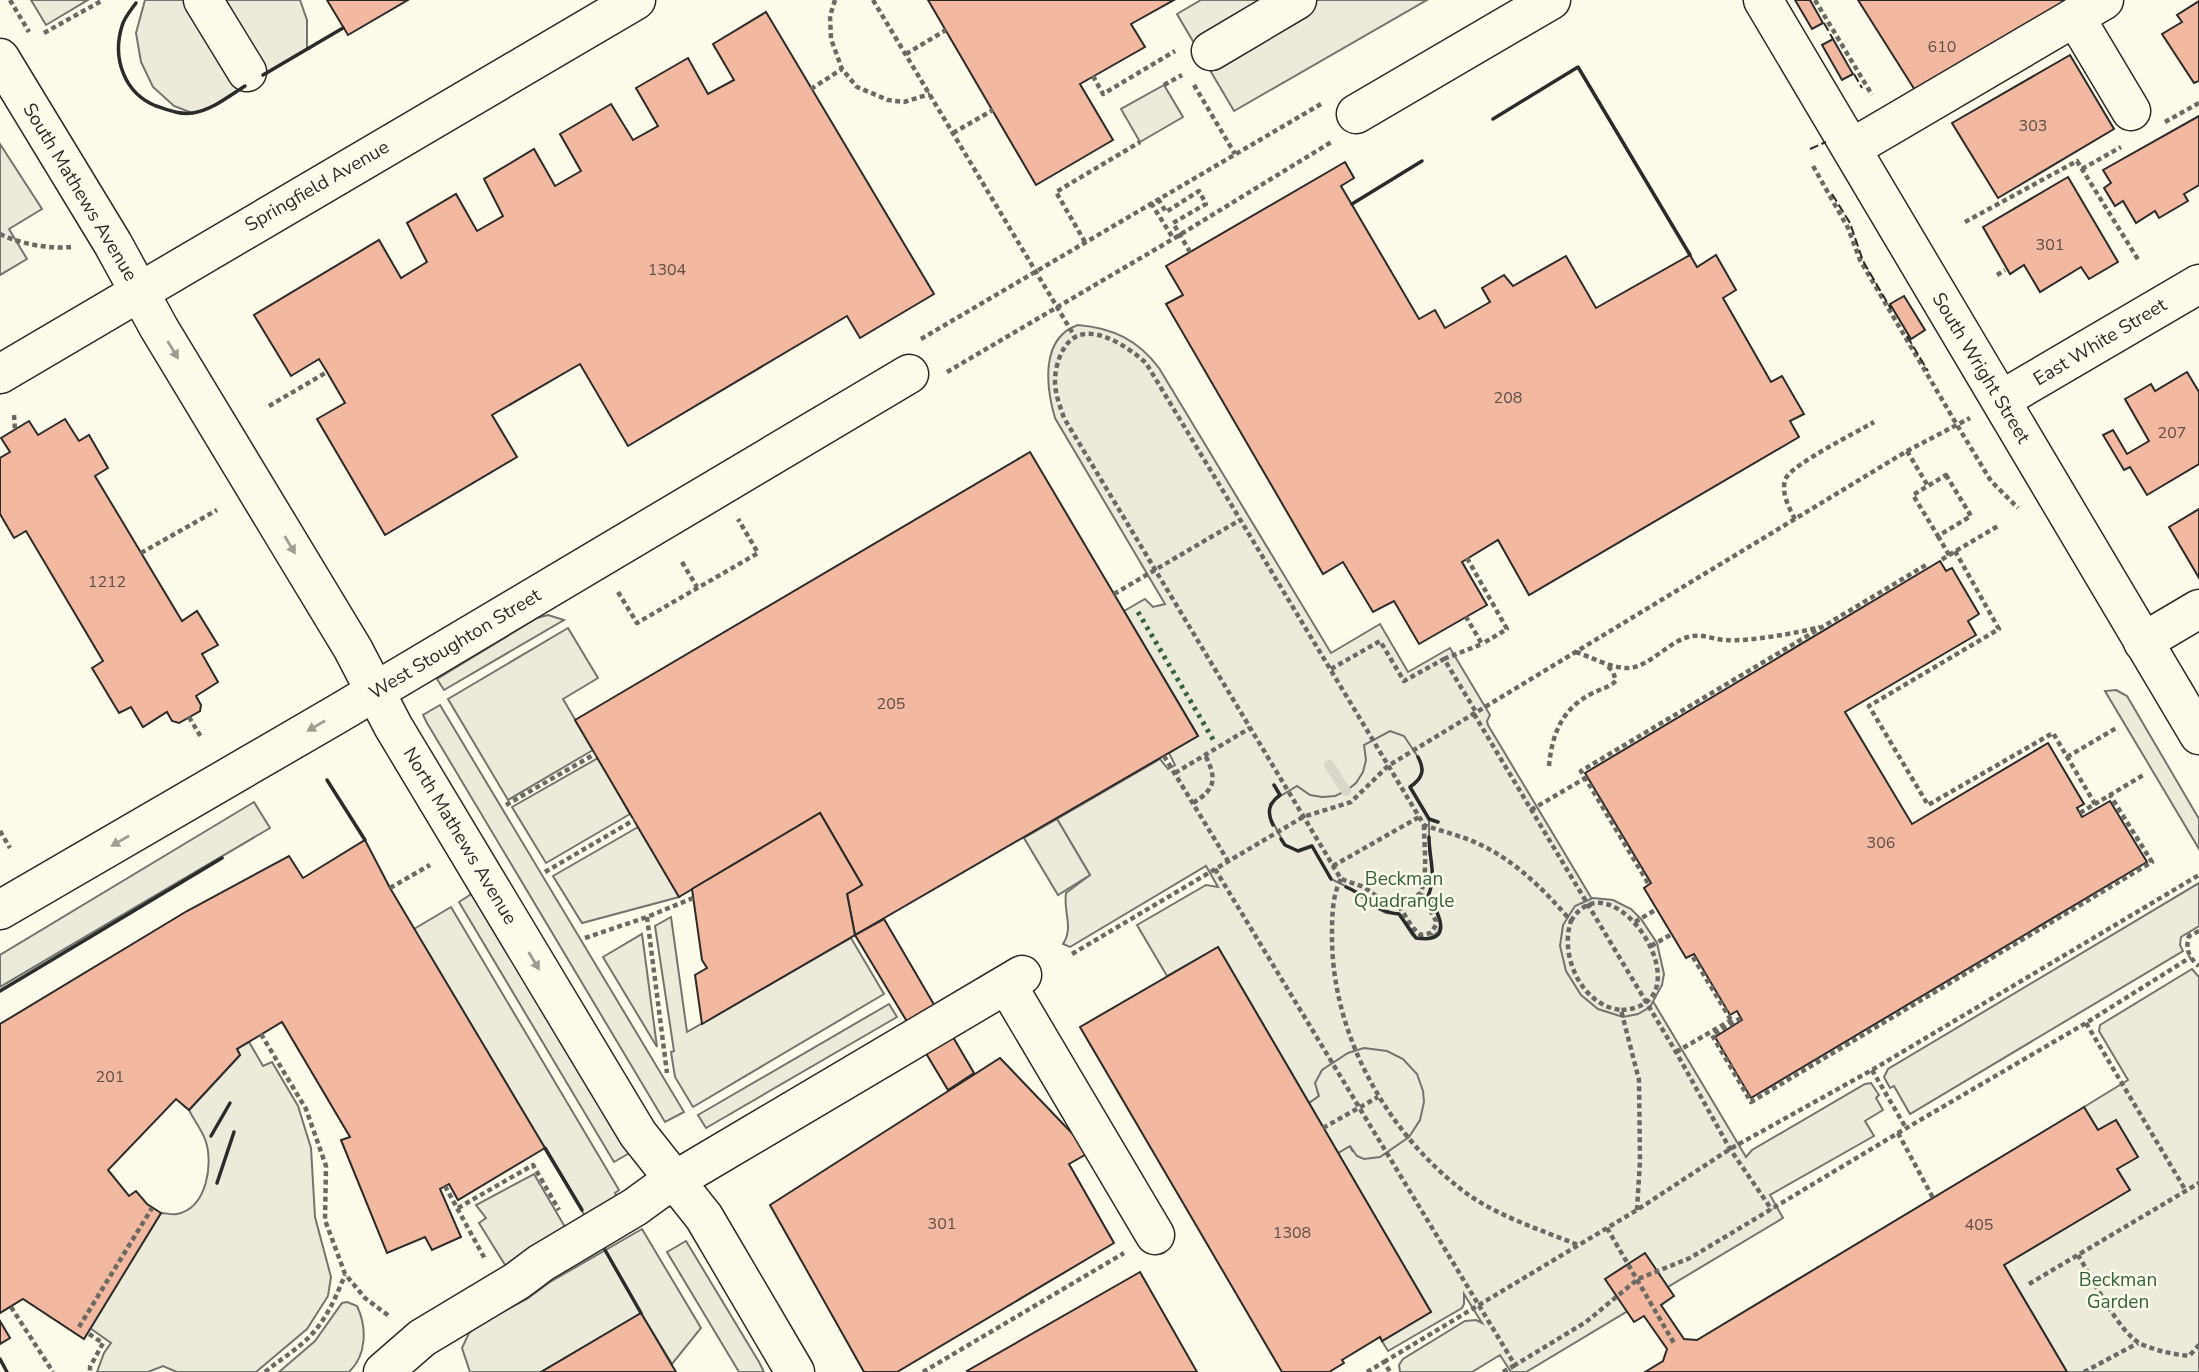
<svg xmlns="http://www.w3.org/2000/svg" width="2199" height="1372" font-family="'Nunito Sans',sans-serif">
<rect width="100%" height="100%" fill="#fdfbea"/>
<g fill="#ecebdb" stroke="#74746e" stroke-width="2">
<polygon points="31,0 88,0 46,25"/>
<path d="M1078 325C1113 328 1138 340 1159 368L1331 653 1380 624 1408 672 1450 648 1490 715 1487 721 1488 725 1746 1157 1752 1150 1865 1084 1871 1083 1879 1095 1876 1098 1883 1110 1865 1121 1874 1136 1770 1195 1783 1218 1526 1372H1511L1500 1355 1472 1372H1400L1399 1365 1403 1359 1465 1321 1476 1320 1482 1323 1464 1294V1304L1462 1308 1388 1351 1382 1341 1431 1312 1338 1153 1350 1146 1353 1152 1317 1090 1319 1096 1309 1103 1218 947 1167 976 1137 925 1206 885 1218 887 1206 866 1070 947 1063 944C1074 927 1063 912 1066 893L1090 875 1057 819 1160 759 1168 769 1175 765 1169 753 1198 736 1124 611 1145 599 1153 607 1165 604 1055 418C1046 387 1040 338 1078 325Z"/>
<polygon points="548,615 564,620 444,690 437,679 537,618"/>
<polygon points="568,628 598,678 563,699 593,750 508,800 448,699"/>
<polygon points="2116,690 2127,696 2199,819 2199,849 2105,691"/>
<polygon points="440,705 684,1112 665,1122 427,723 423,715"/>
<polygon points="598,758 630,814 546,863 512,807"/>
<polygon points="254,802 270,828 0,987 0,955"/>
<polygon points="638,827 679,897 582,923 553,876"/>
<polygon points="2199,883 2199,926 2181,937 2180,945 2183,951 1910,1114 1894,1086 1890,1088 1884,1077 1888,1069"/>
<polygon points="478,890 633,1151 614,1162 459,902"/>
<polygon points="451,907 619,1190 615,1193 617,1197 585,1216 414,929"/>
<polygon points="671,917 687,1032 851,938 884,994 693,1107 675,1077 671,1052 674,1051 655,926"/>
<polygon points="642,934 657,1047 603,957"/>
<polygon points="2192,969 2199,977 2199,1372 2067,1372 2004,1265 2129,1190 2117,1169 2137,1156 2116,1120 2098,1130 2084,1107 2128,1080 2099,1031 2100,1025"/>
<polygon points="889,1004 897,1017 706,1128 698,1115"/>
<path d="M249 1042 263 1066 272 1062 298 1106 311 1148 315 1217 331 1277 328 1296 307 1329 256 1372H177L163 1366 148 1372H97L104 1353 111 1343 90 1328 161 1213C166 1213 172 1215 177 1214 207 1208 214 1163 205 1139 201 1129 194 1120 189 1110L240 1055 237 1049Z"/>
<polygon points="534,1174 565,1227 507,1268 479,1223 486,1218 476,1205"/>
<polygon points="642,1229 701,1328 672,1364 641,1313 541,1372 470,1372 462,1348 469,1333 479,1324 527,1299 550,1282"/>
<polygon points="686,1241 759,1362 764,1372 739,1372 667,1252"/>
<path d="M347 1302 357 1306C367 1327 367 1355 349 1372H279L315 1341 342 1303Z"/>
</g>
<g fill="#eceadb" stroke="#74746e" stroke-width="2">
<polygon points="145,0 300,0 307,20 307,49 212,107 192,113 174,106 153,87 141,62 136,33"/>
<polygon points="1201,0 1427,0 1234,111 1177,14"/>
<polygon points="1164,85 1183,117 1140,142 1121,109"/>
<polygon points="0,144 42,209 9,229 27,259 0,275"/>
<polygon points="1390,731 1404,736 1418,757 1423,770 1417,782 1410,787 1429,819 1429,851 1434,878 1428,896 1441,922 1438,932 1428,939 1416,938 1412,935 1399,914 1386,913 1376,908 1364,895 1331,879 1312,846 1298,851 1285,845 1269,815 1270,804 1274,800 1297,786 1310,795 1322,797 1335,796 1346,791 1356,783 1363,772 1366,760 1364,745"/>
<polygon points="1057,819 1090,875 1058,895 1024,838"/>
<polygon points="1593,898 1613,900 1631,909 1641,919 1657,943 1664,974 1662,985 1650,1007 1638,1014 1623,1017 1598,1009 1581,995 1566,971 1560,946 1563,925 1575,906"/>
<polygon points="1364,1048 1387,1051 1403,1059 1417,1074 1423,1091 1424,1102 1420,1120 1409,1137 1380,1157 1364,1159 1357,1156 1350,1146 1338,1153 1309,1103 1319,1096 1315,1083 1322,1070 1348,1053"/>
</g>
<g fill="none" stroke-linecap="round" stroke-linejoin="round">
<polyline stroke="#d8d7c9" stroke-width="10" points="1329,765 1346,791"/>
</g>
<g fill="#f2b8a0" stroke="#2b2b2b" stroke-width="2">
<polygon points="327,0 408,0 348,35"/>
<polygon points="928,0 1174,0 1131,24 1145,47 1080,84 1113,140 1036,185"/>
<polygon points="1795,0 1810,0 1823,23 1812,29"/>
<polygon points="1858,0 2076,0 1918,95"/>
<polygon points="2199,1 2199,81 2194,83 2162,34 2182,22 2177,15"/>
<polygon points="766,12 934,294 860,338 847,316 628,446 580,364 492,415 517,457 385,535 317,419 345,403 327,372 319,359 291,376 254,315 379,240 401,278 427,262 407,223 456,194 477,231 503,216 484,179 534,149 555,186 581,171 560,134 611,104 633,140 658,126 636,88 688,58 708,94 734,80 713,44"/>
<polygon points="1833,39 1853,74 1842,80 1822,45"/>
<polygon points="2070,55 2114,129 1998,198 1952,123"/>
<polygon points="2199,116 2199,185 2184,194 2188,201 2159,218 2155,211 2136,223 2123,201 2115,206 2104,188 2111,183 2103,170"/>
<polygon points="1345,162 1354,178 1341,186 1419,319 1435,310 1445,328 1490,302 1482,288 1504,275 1513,286 1566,256 1596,308 1690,255 1697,267 1716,255 1736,290 1723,298 1771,382 1782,376 1804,414 1790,421 1799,437 1529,595 1498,540 1462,562 1487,605 1419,644 1394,601 1373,612 1343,562 1323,574 1166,304 1183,295 1166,266"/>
<polygon points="2068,177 2118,262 2089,279 2081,267 2040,292 2024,265 2010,274 1983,227"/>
<polygon points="1904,296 1925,330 1911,339 1890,304"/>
<polygon points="2187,372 2199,392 2199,464 2147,495 2130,467 2124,470 2103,435 2113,430 2127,454 2149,441 2125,399 2151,384 2155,391"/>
<polygon points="65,419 79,441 89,435 108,468 95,476 182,621 197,611 218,645 202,654 218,682 196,696 201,705 200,711 179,723 172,721 167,712 143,727 131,707 119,713 92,668 103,661 26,531 14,538 0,514 0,458 10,452 1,438 29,421 38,435"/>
<polygon points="1030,452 1198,736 855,935 847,894 862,885 820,813 679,897 575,720"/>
<polygon points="2199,509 2199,578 2169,527"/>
<polygon points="1940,561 1946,571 1952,568 1979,614 1968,621 1976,635 1845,712 1912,824 2048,743 2084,804 2077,808 2082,817 2110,801 2147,862 1751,1098 1715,1037 1742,1020 1737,1011 1730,1015 1694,954 1686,958 1644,888 1651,883 1585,773"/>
<polygon points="820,813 862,885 847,894 855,935 702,1024 695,975 707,968 702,960 692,889"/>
<polygon points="365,840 390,888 545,1148 458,1200 449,1184 440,1189 461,1237 432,1250 425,1237 387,1253 341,1140 350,1137 282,1022 237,1049 240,1055 189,1110 176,1099 108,1170 129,1196 136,1191 147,1204 161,1213 84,1339 23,1299 0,1313 0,1024 187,911 289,856 303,878"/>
<polygon points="884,919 974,1073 948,1090 855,935"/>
<polygon points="1218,947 1431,1312 1382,1341 1380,1337 1342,1360 1344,1363 1329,1372 1282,1372 1080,1027"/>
<polygon points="1000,1058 1090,1152 1069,1164 1114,1243 897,1372 864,1372 770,1205"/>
<polygon points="2084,1107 2098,1130 2116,1120 2138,1157 2117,1169 2130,1190 2004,1265 2067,1372 1645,1372 1663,1361 1667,1349 1644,1316 1634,1322 1605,1279 1645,1253 1674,1296 1661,1305 1684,1339 1697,1340"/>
<polygon points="1140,1272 1197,1372 968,1372 967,1371"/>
<polygon points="641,1313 676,1372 541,1372"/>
<polygon points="0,1321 10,1338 0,1344"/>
</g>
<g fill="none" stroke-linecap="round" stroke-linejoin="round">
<defs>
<g id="minor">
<polyline points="203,0 247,72"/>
<polyline points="2075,17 2131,111"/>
<polyline points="1211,51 1297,0"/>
<polyline points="0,58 113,244 159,328 353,649 393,726 638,1134 704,1217 795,1372"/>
<polyline points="1356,114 1551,0"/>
<polyline points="1852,148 2104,0"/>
<polyline points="0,374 636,0"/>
<polyline points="2001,400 2199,284"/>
<polyline points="2143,642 2199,609"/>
<polyline points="0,910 339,713 909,374"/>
<polyline points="1007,985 1155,1235"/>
<polyline points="383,1372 422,1338 517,1281 541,1263 635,1207 657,1191 1022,975"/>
</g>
<polyline id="major" points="1763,0 2199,735"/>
</defs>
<use href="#minor" stroke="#2b2b2b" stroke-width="41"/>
<use href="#major" stroke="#2b2b2b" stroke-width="41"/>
<g stroke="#6a6964" stroke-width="4.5" stroke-dasharray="5 3.5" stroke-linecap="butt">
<polyline points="10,0 29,32"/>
<polyline points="835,0 830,16 831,39 842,69 857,87 888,100 904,102 930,94"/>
<polyline points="873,0 1075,337"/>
<polyline points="1815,0 1872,95"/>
<polyline points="44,33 103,0"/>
<polyline points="906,54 946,30"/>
<polyline points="1093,76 1103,94 1175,51"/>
<polyline points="1164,85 1182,75"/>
<polyline points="1194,85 1235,154"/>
<polyline points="811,89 842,69"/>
<polyline points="2165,122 2199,103"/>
<polyline points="953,133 993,110"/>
<polyline points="1813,166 1848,228 1860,260 1957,425 1991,481 2018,508"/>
<polyline points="2082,169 2121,147"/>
<polyline points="1158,199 1166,212 1199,191 1206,204 1173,223 1190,252"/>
<polyline points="1151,203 1173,238"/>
<polyline points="1965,222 2077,161 2139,261"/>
<path d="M0 234C21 244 48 249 71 247"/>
<polyline points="1085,242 1056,192 1140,142"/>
<polyline points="1997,275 2005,270"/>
<polyline points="921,339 1321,104"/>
<polyline points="947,372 1173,239 1333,141"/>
<polyline points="269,406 327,372"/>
<polyline points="14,415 15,430"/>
<polyline points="1907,451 1928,486"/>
<polygon points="1946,475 1971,516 1938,536 1913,495"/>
<path d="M1795 519C1789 508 1780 491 1786 478 1793 464 1857 432 1874 422"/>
<polyline points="1938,536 1949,555 1940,561"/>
<polyline points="1955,551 1999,629 1869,706 1928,805 2053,733 2095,804"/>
<polyline points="141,553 217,510"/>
<polyline points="1949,555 1998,526"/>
<polyline points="1467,558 1507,629 1482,644"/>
<polyline points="682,562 697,587"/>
<polyline points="618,592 637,623 758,553 738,519"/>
<polyline points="1114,594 1240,520"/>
<path d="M1576 652C1591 657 1611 668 1627 668 1648 668 1667 643 1688 637 1701 633 1711 639 1725 640 1747 642 1798 633 1820 627"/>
<polyline points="1444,659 1482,644 1466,617"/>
<polyline points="1331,669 1380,641 1404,681 1444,659 1476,712"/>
<polyline points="1474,714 1676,1052 1730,1149 1772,1210"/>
<polyline points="189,717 201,737"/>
<polyline points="1164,756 1228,861"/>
<polyline points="2067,757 2118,727"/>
<path d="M1549 766C1552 734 1562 709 1591 694 1600 689 1608 688 1616 681L1613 672 1606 664"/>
<polyline points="1175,773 1250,728"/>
<path d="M1193 803C1216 789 1217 778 1205 755"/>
<polyline points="506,805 595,754"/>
<polyline points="1531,810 1587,777"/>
<polyline points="2080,813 2145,774"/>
<path d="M1424 825C1424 849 1428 870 1421 893L1399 906 1383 901 1364 887 1341 879 1064 418C1060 406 1055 394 1055 381 1055 371 1058 359 1063 350 1082 315 1126 345 1146 363L1424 825C1443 832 1463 836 1481 845 1517 862 1545 891 1571 921 1559 956 1582 1006 1621 1010L1639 1080 1640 1161 1637 1210"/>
<polyline points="0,831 10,848"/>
<polyline points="1333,866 1419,817"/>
<polyline points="1215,869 1515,1365 1586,1322 1638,1279 1690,1258 1898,1133 2086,1023 2191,957"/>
<polyline points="545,872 634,820"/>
<path d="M1341 879C1332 895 1332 918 1332 937 1332 1034 1386 1131 1462 1190 1496 1216 1539 1229 1578 1245"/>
<polyline points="1648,883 1581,771 1926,565"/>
<polyline points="390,888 430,865"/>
<polyline points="1399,906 1413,928 1421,935 1431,933 1436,925 1436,921 1421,893"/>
<polyline points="647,917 667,1073"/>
<path d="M1571 921C1613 851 1711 1006 1621 1010"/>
<polyline points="1635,922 1657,909"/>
<path d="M2199 931 2189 936C2185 949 2189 958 2199 966"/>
<polyline points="585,938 647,917 693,898"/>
<polyline points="1651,946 1672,934"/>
<polyline points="1072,954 1303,817 1351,802 1388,766 1414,750 1907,451 1970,418"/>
<polyline points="1693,957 1731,1020"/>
<polyline points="1741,1018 1712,1035 1751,1102 2152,862 2110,795"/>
<polyline points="2086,1023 2186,1191"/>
<polyline points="261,1034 306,1109 319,1146 326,1166 325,1220 345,1274 365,1298 389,1316"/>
<polyline points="1676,1052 1733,1019"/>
<polyline points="1872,1070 1906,1128"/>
<polyline points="1323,1128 1378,1097"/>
<polyline points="1898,1133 1933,1198"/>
<polyline points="445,1186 485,1259"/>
<polyline points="458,1208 533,1165 559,1210"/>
<polyline points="1607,1228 1675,1345"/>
<path d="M2078 1255C2092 1278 2119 1333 2141 1344 2157 1351 2172 1354 2189 1356L2199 1345"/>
<polyline points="2029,1284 2199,1183"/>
<polyline points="11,1307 53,1372"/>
<polyline points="79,1327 152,1208"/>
<polyline points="89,1334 103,1343 90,1367 90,1372"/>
<polyline points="1384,1362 1637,1210 1730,1149 1872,1070 2199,875"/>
<path d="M265 1372C278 1361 292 1353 305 1341 325 1323 335 1299 345 1275"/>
<polyline points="923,1372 1124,1253"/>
<polyline points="1367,1372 1384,1362 1390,1372"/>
<polyline points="1503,1372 1515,1365"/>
<polyline points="2084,1372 2138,1343"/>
</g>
<use href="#minor" stroke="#fdfbea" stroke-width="38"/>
<use href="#major" stroke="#fdfbea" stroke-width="38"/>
<polyline stroke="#34623c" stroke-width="5" stroke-dasharray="3.5 5" stroke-linecap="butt" points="1138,612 1214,741"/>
<g stroke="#2b2b2b" stroke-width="2" stroke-dasharray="9 3.5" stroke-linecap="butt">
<polyline points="1824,23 1833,39"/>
<polyline points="1854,74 1862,88"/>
<polyline points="1810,149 1826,142"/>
<polyline points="1832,194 1850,223 1863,261 1891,309"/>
<polyline points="1907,336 1928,371"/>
</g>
<g stroke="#2b2b2b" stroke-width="3.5">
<path d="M136 3C131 10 124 18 122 26 112 58 124 93 156 106 168 110 180 115 193 113 212 110 229 96 245 86"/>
<polyline points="263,75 343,28"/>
<polyline points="1493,119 1578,67 1690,255"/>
<polyline points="1352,204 1422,161"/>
<path d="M1418 757C1425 770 1423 778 1410 787L1429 819 1438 822"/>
<polyline points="327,780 365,840"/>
<path d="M1273 825C1267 812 1268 804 1280 795L1274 785"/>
<polyline points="1281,839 1285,845 1298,851 1312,846 1331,879"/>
<path d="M1346 887C1368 896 1374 912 1399 914L1416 938C1455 944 1439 913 1428 896 1437 876 1429 858 1429 837"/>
<polyline points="0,991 222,858"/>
<polyline points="211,1136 230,1103"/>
<polyline points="545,1148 582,1210"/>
<polyline points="217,1183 234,1132"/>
<polyline points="605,1250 641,1313"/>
<polyline points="0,1359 7,1372"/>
</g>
</g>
<defs><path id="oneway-solid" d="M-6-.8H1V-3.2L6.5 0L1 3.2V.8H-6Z" transform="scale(1.75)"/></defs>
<g fill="#9e9d94">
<use href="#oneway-solid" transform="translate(173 350) rotate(59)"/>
<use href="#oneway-solid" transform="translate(290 545) rotate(59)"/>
<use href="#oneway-solid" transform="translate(316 726) rotate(150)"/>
<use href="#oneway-solid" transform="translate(120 841) rotate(150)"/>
<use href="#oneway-solid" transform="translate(534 961) rotate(59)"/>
</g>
<g text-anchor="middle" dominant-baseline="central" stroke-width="5" stroke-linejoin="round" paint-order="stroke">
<g font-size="16" fill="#5d4e48">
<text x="1942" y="47">610</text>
<text x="2033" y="126">303</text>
<text x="2050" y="245">301</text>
<text x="667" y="270">1304</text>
<text x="1508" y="398">208</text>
<text x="2172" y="433">207</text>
<text x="107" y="582">1212</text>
<text x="891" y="704">205</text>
<text x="1881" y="843">306</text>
<text x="110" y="1077">201</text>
<text x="942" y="1224">301</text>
<text x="1979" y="1225">405</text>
<text x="1292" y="1233">1308</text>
</g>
<g font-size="19" fill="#2b2b2b" stroke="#fdfbea">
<text transform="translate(317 186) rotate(-30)">Springfield Avenue</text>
<text transform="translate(80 192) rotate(59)">South Mathews Avenue</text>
<text transform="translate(2100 342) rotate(-31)">East White Street</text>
<text transform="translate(1981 368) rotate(59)">South Wright Street</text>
<text transform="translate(455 644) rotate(-31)">West Stoughton Street</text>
<text transform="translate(460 836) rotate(59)">North Mathews Avenue</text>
</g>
<g font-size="19" fill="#34623c" stroke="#fdfbea">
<text x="1404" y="879">Beckman<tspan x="1404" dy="22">Quadrangle</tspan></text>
<text x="2118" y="1280">Beckman<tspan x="2118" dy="22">Garden</tspan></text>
</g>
</g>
</svg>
